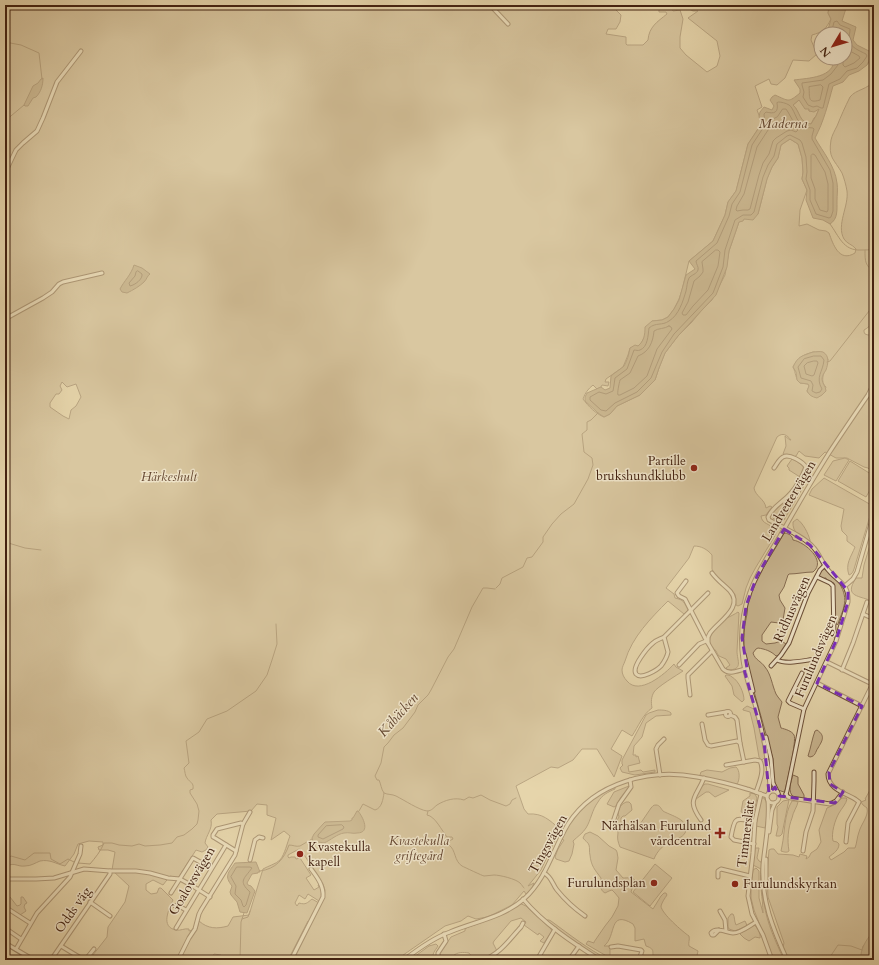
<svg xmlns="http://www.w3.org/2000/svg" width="879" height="965" font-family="Cardo,serif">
<rect width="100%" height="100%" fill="#e6d6ac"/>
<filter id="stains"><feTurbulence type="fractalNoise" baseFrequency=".005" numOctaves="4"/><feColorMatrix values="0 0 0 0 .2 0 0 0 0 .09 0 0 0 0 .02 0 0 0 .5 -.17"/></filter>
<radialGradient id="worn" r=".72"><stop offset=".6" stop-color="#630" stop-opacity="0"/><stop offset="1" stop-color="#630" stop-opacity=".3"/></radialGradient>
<g fill="#cab792" stroke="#866c52" fill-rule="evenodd">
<path d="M5 5H595L594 7H613L621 15 620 22 616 29H608L606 34 626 37V44L627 45H643L648 40C649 27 657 22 667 14L666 12H659V10L662 5H672L671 7 673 11 680 10 683 19 680 37V48L686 55 707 72 717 66 720 56 717 41 688 18 698 11H693L689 9 688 5H829L828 13 831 19C826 29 823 32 812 35L811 40 817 54 809 61 793 60 785 78 777 85 771 84 769 79 755 86 762 107 757 110 762 123 748 144 736 191 728 202 725 215 713 241 689 261 682 290 679 299 674 309 668 317 662 320 652 321 641 344 638 346 630 348 628 355 623 367 606 379 605 382H609L608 386 602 385 601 387 597 389 593 385C588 389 585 393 583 399 588 406 596 414 604 417L610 414 617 406 640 395 655 380 659 368 665 353 678 336 692 322 700 312 712 300 725 275 729 251 739 222 744 218 758 214 767 179 772 167 778 158 781 145 790 139 798 144 802 158 803 172 802 179 807 190 800 210 799 226 807 224 819 230 826 231 829 233C833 244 839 263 855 253L856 249C852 244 847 244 844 239 836 225 849 206 847 191 846 185 844 178 842 173 834 159 828 158 831 140 832 135 835 130 837 126 841 116 845 107 850 97 856 89 868 90 874 80V323C870 325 868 328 864 330V332L865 334 868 335H874V473L868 468 864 467 847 458H836L825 452 819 458 805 456 799 451 796 456 793 457 783 454 786 446 785 436 790 440H791C787 435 783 432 777 437L754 488C755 496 765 499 766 508L770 506 772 507 766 515 761 516C762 525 771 523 774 530L776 529 777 531 773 539 756 567 750 578 746 588 742 604 738 606 736 605 735 595 731 589 714 574 712 569V555C707 549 701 546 694 546L689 558 666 588 674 594 675 598C684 600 684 602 688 610L684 614 668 601C651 618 632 637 625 661 624 664 622 667 622 670 622 674 624 678 627 681 639 696 665 674 674 664L676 667 683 671C677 675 657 687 654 692 651 697 651 702 652 708 643 714 638 727 632 736L622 730 611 749 622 756 614 777 597 749H582L573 760 558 768 551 767 516 786 524 809 528 814C543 813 549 820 560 829L541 870 528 886 534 883 532 888 526 894 524 891 512 905 494 914 487 917 476 919 468 916 461 921 445 926 396 960H301L295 957 324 898 325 890 323 884 301 850 299 849 288 855V857L289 858 291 857H295L296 859 300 858 311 875 306 878 314 890 319 887 318 885H321L322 895 319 901 308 894 305 899 299 895 295 903 297 906 299 903C306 905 307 903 312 899L319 903 309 922 308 921 289 958 285 956 277 960H221V955L214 954 210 960 200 958 189 960H89L107 937 108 927 125 902 129 886 112 870 115 852 108 850H99L98 847 103 845V842L89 841 78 844 74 854 65 866C56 864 50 859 40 861 35 863 31 866 25 866 17 867 15 862 7 866L5 865ZM813 352H821L828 359C827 368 818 380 826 387 824 393 823 395 817 397 813 396 809 395 807 391L809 386 808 384 800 383C795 378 796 373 793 367 798 357 803 355 813 352ZM62 382 67 387 76 384 81 397 76 406 71 410 69 419 63 416 50 407V403L56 394H59L62 390 60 386ZM257 804 267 805V815L276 818 271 840 284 831 290 836C287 843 285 854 280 860 276 864 268 866 263 869L249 915 233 917 228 926C217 929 208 929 199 921L197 929 189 931V929C184 928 181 931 176 930 160 927 169 909 173 900L161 888H159L157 893 151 894 146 890V884L153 880 163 885 170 876 178 878 196 850 202 852 206 850 208 847 205 843C206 835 213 829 211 820L217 814 251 811Z"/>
<path d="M799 100 809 109V111L819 109 816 116 814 118 811 124C798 123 801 112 793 105Z"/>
<polygon points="845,458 849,460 836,481 824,475 833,461"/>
<polygon points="792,459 796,461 803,466 804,470 800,477 789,470 789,468 787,466"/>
<polygon points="850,461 874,476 874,483 866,497 838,481"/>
<path d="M824 478 873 506 854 569C853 572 852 574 849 575 845 564 851 557 855 547L847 541V536L842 531 841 526 844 509 809 495 812 489Z"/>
<path d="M803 480 804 481 805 484 784 520C779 525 771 519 772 513L790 497Z"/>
<path d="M797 519C803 523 808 533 810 540V541C801 539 792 532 793 522Z"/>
<path d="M785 533C789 534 792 535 793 540 805 542 827 561 813 572 805 572 797 574 789 574L788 575 784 587 779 595 780 600 785 608 783 620 779 623 771 622 762 635V641L766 644 775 643 781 641 783 642 786 644C784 649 782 655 776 656 771 651 765 649 758 648L756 649 753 653C755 660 761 661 765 667 771 674 772 685 776 694L778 697 782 702 778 717 781 728C785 729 792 731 794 735 797 740 787 782 785 790L784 792 778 790 774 780 773 759 746 663C743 645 743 632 747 614 748 610 747 606 748 601 755 577 771 557 783 535Z"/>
<path d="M874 534V602C860 595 843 598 856 578H862L864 565 873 535Z"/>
<path d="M824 569C836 576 848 591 844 606 843 612 840 617 838 624L837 625 835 621 834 583 826 580V578H825L823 579 820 577 818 575 821 570Z"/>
<path d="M738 612 739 613 737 651C737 661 744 670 727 670L726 668 730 665 726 659 719 656C718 655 717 653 716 651 714 648 711 647 710 644 707 635 721 623 727 618 731 616 735 614 738 612Z"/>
<path d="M726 675C728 675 730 675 732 677 739 681 744 693 744 700L742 702 734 695 732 686 725 676Z"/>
<polygon points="747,706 754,709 759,726 765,757 762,760 760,759 759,757 754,728 750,712 743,710 743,709"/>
<path d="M658 710C662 710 668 710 671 713V715L656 716 646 723 642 737 634 746 633 755H636V757L638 756 640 763 628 766 629 772 641 770 643 772 655 770V772L635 775 622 772 620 768 623 765 622 764V760L646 715 649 713Z"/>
<path d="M817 730C826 736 822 741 818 748 815 752 816 756 810 757L808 756C811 747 812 739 815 731Z"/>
<path d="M736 767C740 770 740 780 737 784H734L701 776 700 775 701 772 707 770 722 772 730 768Z"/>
<path d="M793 775 798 777V784L804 795V799C801 798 796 798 794 797 787 793 791 781 793 775Z"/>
<path d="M874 783V935L863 946 862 950 872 952 874 948V960H789L783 947 784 943 768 897 767 875 769 850 771 849H774L778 854 793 855 799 857 800 854 807 856 806 859 809 857 811 853 817 849 821 842 819 830 827 808 834 805 842 798H846L847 799C846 804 842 808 839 813 835 820 831 833 833 841L837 842 839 844C839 850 834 853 829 857L831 860 844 852 848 848H855C857 843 857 837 859 832 861 824 869 816 867 808L863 805 861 802 866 800 865 799Z"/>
<polygon points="705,784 708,784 729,790 715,797 709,792 706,792 696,799 695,797 702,786"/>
<polygon points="629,786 628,789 621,797 616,806 614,807 607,804 614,792"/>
<path d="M615 787V789C608 792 602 795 598 802 592 810 591 820 586 828 583 833 577 837 573 841L574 844 572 854 569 861 565 862 556 859 555 857 558 849 564 840 561 839C571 816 591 797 615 787Z"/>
<polygon points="750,793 755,794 757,798 753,817 751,819 744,813 741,812 743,801 750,796"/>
<path d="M762 798H764C770 806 767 818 765 828L756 826 759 806 761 799Z"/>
<polygon points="788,800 789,800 786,814 782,834 780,836 776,836 778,827 777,824 777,807 783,801"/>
<path d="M792 801H796L798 802C797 807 793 812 792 818 788 828 787 840 789 851 787 853 784 852 781 851L782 846C785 832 784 814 792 801Z"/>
<path d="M626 802H629L631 804 632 810 625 816H623L621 818V826C625 829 631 833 636 830L651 808C653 806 653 805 656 805 660 805 661 809 663 811 669 815 692 820 685 833 682 838 676 839 672 841 664 844 657 851 654 859L620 847C618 842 617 839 618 833 618 826 614 824 619 817 617 810 620 805 626 802Z"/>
<path d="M590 832 598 836 609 846 616 850 617 852 618 858 616 870 623 878C627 878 632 877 635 880L631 892 653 909 661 896 664 893H666L667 895C665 898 662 902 661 906 661 913 683 932 689 936 690 940 688 943 689 946L698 951 696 960H656C649 953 658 950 646 946L644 939 635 941V928L633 924C608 909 617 936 604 946H609L610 947V958L586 944 588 941 594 943V942L605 926 612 917 618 906 619 898 615 893 612 890 609 891 605 893C599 890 601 883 601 878 595 870 591 866 590 855 589 852 590 848 589 845 588 842 585 841 583 838L585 834Z"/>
<path d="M755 848H759L757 858 759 861 761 862 762 865C762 878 761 891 764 903 767 924 776 942 784 960H773L765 938 754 910 751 898V887L753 870 756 868 759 871V898L763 913C763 898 759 884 761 869L753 865Z"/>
<polygon points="655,864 672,878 650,906 633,892"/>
<polygon points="10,897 17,906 20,905 21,904 21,897 23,897 27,903 25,904 24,907 26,911 20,915 12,910 5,904 5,900"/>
<path d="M519 903 526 906 541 920 551 929 552 931 544 943 540 941 544 937 539 933 538 935 524 925 526 922 521 918 511 921 494 941 493 943 497 951C491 955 480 963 474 958 472 956 470 955 469 953 463 952 457 952 453 956L454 960H441L440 953 451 937 465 931V929L468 927C487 921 503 915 519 903Z"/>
<path d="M731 914H733C735 917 734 921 736 925L745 921 746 923 747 926 735 931 729 929 728 927V918Z"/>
<path d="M547 920H549L551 921C570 935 588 949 609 960H603L593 955 564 935 547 921Z"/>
<path d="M754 925C758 928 761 934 760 938L755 937 749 941 744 938 740 934 741 932Z"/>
<path d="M436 944 438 946C435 951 431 954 434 960H410L429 946Z"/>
</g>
<g fill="#af9977" stroke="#84694e" fill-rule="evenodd">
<path d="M833 5H847L842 21 856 27 853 40 857 45 873 53 867 65 859 71 849 75 843 82 833 86C828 104 824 121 815 138 823 152 835 166 837 183 838 189 837 195 837 201 837 210 838 219 830 224L823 220 813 218 806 200 807 190 802 179 803 172 802 158 798 144 790 139 781 145 778 158 772 167 767 179 758 214 753 220 744 219 743 221 739 222 729 251 727 267 716 295 678 336 665 353 659 368 655 380 640 395 617 406 610 414 604 417 598 413 585 401V397L587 393 601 387 605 390 610 388 611 376C614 373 621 369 624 366 627 361 629 354 630 348L635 345 638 346C644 341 645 335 645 327L652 321 662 320 668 317 674 309 679 300 686 275 695 269 689 261 713 241 725 215 728 202 736 191 748 144 762 123 759 117 760 112 764 107 772 110 774 106 770 100 772 97 775 95C789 101 788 103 800 93V89L794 80C808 78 835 78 834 58H845V34H828L827 33 831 19 828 13 829 9ZM799 100 805 109H809V111L814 112 819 109 816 116 811 124C799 123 800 111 793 105Z"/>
<path d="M43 78C43 85 41 92 36 97L33 98 28 106H25L24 105 33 86 38 83 41 79Z"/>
<path d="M134 265 142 268 150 274C147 276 147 279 144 282 140 286 133 290 127 293L122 292 120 289C124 281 131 275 134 265Z"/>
<path d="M813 352C816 352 820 351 823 352 830 356 828 364 826 370 824 373 822 376 822 379 822 384 826 386 826 391L822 395 817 398C812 397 809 395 807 391L809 386 808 384 800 383 797 380 796 372 793 367C798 356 802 356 813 352Z"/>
<path d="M357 811H358C363 817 371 833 357 833 353 834 349 832 344 833 337 834 331 840 324 843L313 841 312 838 314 834 323 824 325 822 350 821 352 820V818H353Z"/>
<path d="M256 862 260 872H258V873L252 874 247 883 248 885 251 886 255 891 247 913 240 912 237 902 231 895 230 892 232 886C224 876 228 873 235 863Z"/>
<path d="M872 933 873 935H874C874 948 875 951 863 959L861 958C860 950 866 940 872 933Z"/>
</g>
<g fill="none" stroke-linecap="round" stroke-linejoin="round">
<g stroke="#795e44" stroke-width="1">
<path d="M831 34 834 22 837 21 840 25 850 29C850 33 849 36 849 39 849 47 860 51 866 54L867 56 863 62 857 68 847 71 840 79 829 84 823 108H821L817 106 813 107 808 105 803 97 804 92 802 85V83L823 80 831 74 838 65V58"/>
<polyline points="843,58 843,65 845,67 854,63 860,58 859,56 850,51 845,44"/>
<path d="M821 85 823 87 820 100C807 104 810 97 809 87Z"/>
<path d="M779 102C781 102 786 103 789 105 794 108 796 121 803 127L813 128 814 129 812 136V139L830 170 833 183V211L831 217 829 218 816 214 810 200V190L806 179 807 172 806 157 802 143 800 140 790 135 787 136 777 144 774 156 768 165 763 177 754 212 751 215H743L735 220 725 250 723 267 713 293 674 334 662 352 651 378 637 392 615 403 606 411 601 410 590 400V397L599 392 606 394 613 391 614 385 615 378 627 369 634 350C636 350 638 351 640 350 648 347 648 335 649 328 656 322 662 326 669 321 679 315 683 301 686 291 687 287 687 282 689 278 691 275 697 274 698 270 699 267 696 264 696 261L717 243 729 216 732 204 740 192 752 145 765 125 764 114 766 112C774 114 779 113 777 103Z"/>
<polygon points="783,109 786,109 788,112 798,130 796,132 791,130 787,131 776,138 773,141 769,154 763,163 759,175 750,209 748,210 743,210 737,211 736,210 737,206 744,194 757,147 770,127 771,120 777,117"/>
<polygon points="813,154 815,155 825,172 828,184 828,210 827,212 820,210 815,199 815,189 811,178 811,156"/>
<polygon points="716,250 718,250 720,252 718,266 708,290 693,306 686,315 683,315 682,313 688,302 694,281 700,276 703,272 703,269 702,262"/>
<path d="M138 271 142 274C143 279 135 285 130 286L129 283 135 276 136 272Z"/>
<path d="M669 326 671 327 672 329 657 349 647 376 634 388 620 395H618C617 393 619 384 620 380L630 373 638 356C649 352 653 342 654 331 658 328 665 329 669 326Z"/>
<path d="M814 356H821L824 360C823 372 815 377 822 389L820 392 816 393 812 391 813 385 811 381 801 378 798 367 804 359Z"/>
<polygon points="814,361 817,361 818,363 814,375 812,376 806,374 804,366 807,363"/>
<polygon points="342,825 344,827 343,829 323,839 318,837 318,835 326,826"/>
<path d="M237 867H250L252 868C244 879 238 881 250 892L246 905 244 907 243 906 241 900 235 894 236 886 231 877Z"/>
</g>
<g stroke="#84694e" stroke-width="1">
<polyline points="5,42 21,45 39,53 42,79"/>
<polyline points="868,63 874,61"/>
<polyline points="5,121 24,105"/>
<path d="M830 224C839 236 843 251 861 250 866 250 870 250 874 249"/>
<path d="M865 250C865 262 865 265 874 272"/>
<polyline points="827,362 830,361 873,306 874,303"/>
<polyline points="5,542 25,548 41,550"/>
<polyline points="496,588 500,584 502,578 523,567 527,558 532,557 543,542 543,537 552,524 561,514 574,504 588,479 593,465 592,458 584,452 582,434 587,430 587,422 591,420 598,413"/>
<path d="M384 793C388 795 392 794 396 796 404 800 419 810 427 811 432 811 434 807 437 805 445 800 455 797 464 800L469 797 473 798 481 795 490 800 506 806 510 804 512 800 516 798"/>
<path d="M359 811 363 804 375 810C382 808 383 799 384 793 381 789 381 784 379 780H377L375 776 381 763 384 747 388 743 394 735 403 728 415 712 418 705 428 695 431 690 448 657 454 649 472 607 483 588H487L495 589"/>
<path d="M428 811 427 815C435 816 442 831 447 837H452L453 839 449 841V845C456 850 454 861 462 866 464 867 483 876 484 876 487 876 491 875 494 875 500 875 516 879 520 883 522 885 523 887 524 888"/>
<polyline points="5,860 11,856 25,860 34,853 50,853 51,859 60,864 68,859 74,862"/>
<path d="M78 863 90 864C95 858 101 851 104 843H112L119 845 132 846 139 844 145 846 160 845 172 843 177 837 184 835 192 829 197 824 198 820 199 811 197 804 190 793V790L193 789C194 782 190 783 187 778 185 776 185 771 184 768L189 763 186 741 199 732 207 719 227 711 256 691 267 675 272 660 277 644 276 624"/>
<path d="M260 871C276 869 284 859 289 845 293 845 296 847 300 846 304 844 308 841 312 839"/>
<polyline points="242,919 248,917 250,911"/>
<polyline points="240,960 241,922 244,913"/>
<polyline points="828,960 838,945 851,946 862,950"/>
</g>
<defs>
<g id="minor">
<polyline points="490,5 508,24"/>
<polyline points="5,173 16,150 23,143 37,131 43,118 57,82 81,51"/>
<polyline points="5,319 43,298 52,292 59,284 63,282 102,273"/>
<path d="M774 468C777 464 779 459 783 457 789 453 803 462 806 467 802 477 797 487 790 494 782 503 773 506 768 517L769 520C782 527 805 537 814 548 820 555 823 565 830 572 840 583 849 584 848 602L836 641 804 709 787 791 786 794"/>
<polyline points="817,577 830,583 833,586 834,635"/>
<path d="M686 581 677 593 679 596 685 599 705 638 723 669C729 675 737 671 745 669"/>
<polyline points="845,586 853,579 857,572 874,513"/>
<polyline points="863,614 874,619"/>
<path d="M664 637 668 652C667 657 664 662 661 666 657 670 641 680 636 674 631 667 648 647 653 643 656 640 660 639 664 637L708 593"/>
<path d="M708 643V637L710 633C719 621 744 607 730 591 724 585 717 580 712 573"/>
<polyline points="744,654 753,691"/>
<path d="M777 660C787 665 805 660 817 659"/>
<polyline points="827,662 872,684"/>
<polyline points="679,665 699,644 706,641"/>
<polyline points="771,666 781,655 789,643 808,593 820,570 824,566"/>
<polyline points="842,670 853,643 867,602"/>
<polyline points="802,673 788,701 790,703 804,709"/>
<polyline points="817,683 862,706"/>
<polyline points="690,695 688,678 688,675 712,651"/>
<circle cx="728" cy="714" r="2.5"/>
<polyline points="708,715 726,712"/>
<polyline points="730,715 735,717 737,720 740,743"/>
<polyline points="702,724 705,740 708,745 711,746 737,741 740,743 744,762"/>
<polyline points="766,737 771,759 773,783 778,793"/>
<path d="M726 765 755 760 760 761C765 770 759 783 756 792"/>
<polyline points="660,775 656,749 658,745 664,739"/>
<circle cx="773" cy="797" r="6"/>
<path d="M769 793C771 782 769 771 767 760 765 741 760 722 755 704 750 689 745 675 743 660 740 638 742 613 750 592 757 572 769 554 780 536 796 508 812 480 829 453 842 433 855 414 868 395L874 383"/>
<polyline points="761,794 755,821 753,853 748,896 752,914 763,935 772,960"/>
<polyline points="786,794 788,797 791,798 830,804 836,801 843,792"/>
<path d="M768 800C770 822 765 843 763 865 761 900 773 929 787 960"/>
<path d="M701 820C686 799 696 798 704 778"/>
<polyline points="612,825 619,804 631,787 630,780"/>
<polyline points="769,832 772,810 775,803"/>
<path d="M846 842 848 823 859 802 855 799C845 793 828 789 828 774L874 681"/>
<path d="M754 844 734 840 731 837C735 815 735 819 755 821"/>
<polyline points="236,851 215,838 213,837 213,835 217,829 241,823 243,824"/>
<polyline points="803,851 806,832 813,811 814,781 814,772"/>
<polyline points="250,860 255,840 259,837 263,838"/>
<path d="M544 873C552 877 552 884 557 890 565 900 575 909 585 916"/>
<polyline points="718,877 718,871 721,869 750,876"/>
<polyline points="5,881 8,879 36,879 54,878 84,869 110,871 136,871 150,873 168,878 180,879 191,885 210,897"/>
<polyline points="766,885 766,859"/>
<polyline points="171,893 193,858 211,868"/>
<path d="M523 899C544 924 573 943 600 960"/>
<polyline points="90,902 110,916"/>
<polyline points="175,906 177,905 186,910"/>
<polyline points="5,907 30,923"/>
<polyline points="720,911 725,920 726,931"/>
<polyline points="5,928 21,939"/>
<polyline points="176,928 226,845"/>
<path d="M719 930 714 935H712L711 933C716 927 725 932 733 933 741 933 749 926 756 922"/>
<polyline points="5,943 34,960"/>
<polyline points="61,946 84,960 86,959 94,949"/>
<polyline points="611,947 618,946 641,950 642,951 639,960"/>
<polyline points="16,949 37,913 70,877 80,854 81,846"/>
<polyline points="51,960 110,874 110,871"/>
<polyline points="178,960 189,938 195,929 199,914 201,910 235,855 243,824 250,812"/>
<path d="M291 960 323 897C324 886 317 877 311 869"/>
<path d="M404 960C418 949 433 938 450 932 476 921 502 918 524 899 547 878 553 849 568 824 595 782 651 768 697 777 714 780 731 784 747 789 754 791 760 794 767 796"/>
<polyline points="438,960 438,953 446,941 444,934"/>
<path d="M483 960C500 954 509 940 521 927L523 923"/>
<polyline points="537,960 555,929"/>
<polyline points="569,960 579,946"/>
</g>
<polyline id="highway" points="5,949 23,960"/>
</defs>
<use href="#minor" stroke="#6c4f38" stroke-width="5"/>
<use href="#highway" stroke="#432211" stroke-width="7"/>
<use href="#minor" stroke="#efe4c9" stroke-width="3"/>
<use href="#highway" stroke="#e6d6ac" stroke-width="5"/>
</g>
<path d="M0 0H879V965H0ZM784 529 810 545 848 591V602L836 641 817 683 862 706 829 772 830 784 843 792 835 803 779 796 775 787 769 793 764 741 744 669 747 668 742 638 746 606 757 576Z" fill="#e6d6ac" fill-opacity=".55" fill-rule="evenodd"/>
<path fill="none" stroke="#7b2cbf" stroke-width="3" stroke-dasharray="8 5" stroke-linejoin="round" d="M784 529 810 545 848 591V602L836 641 817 683 862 706 829 772 830 784 843 792 835 803 779 796 775 787 769 793 764 741 744 669 747 668 742 638 746 606 757 576Z"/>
<g fill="#8f2418" stroke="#efe4c9" stroke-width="1.5">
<circle cx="694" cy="468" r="4"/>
<path d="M718 827h4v4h4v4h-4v4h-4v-4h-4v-4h4z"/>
<circle cx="300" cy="854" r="4"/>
<circle cx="654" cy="883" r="4"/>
<circle cx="735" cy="884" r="4"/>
</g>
<g text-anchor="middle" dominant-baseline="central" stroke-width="3" stroke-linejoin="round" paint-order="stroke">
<g font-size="13" fill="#432211" stroke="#efe4c9" text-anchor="end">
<text x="686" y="461">Partille<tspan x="686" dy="15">brukshundklubb</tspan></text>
<text x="711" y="826">Närhälsan Furulund<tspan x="711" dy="15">vårdcentral</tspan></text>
<text x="308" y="847" text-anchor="start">Kvastekulla<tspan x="308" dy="15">kapell</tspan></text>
<text x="646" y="883">Furulundsplan</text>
<text x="743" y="884" text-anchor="start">Furulundskyrkan</text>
</g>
<g font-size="13" font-style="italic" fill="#654731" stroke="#efe4c9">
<text x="169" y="477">Härkeshult</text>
<text x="419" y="841">Kvastekulla<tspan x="419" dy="15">griftegård</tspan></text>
</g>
<g font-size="13" fill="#432211" stroke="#efe4c9">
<text transform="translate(789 501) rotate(-59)">Landvettervägen</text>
<text transform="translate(792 609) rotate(-66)">Ridhusvägen</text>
<text transform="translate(816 656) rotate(-67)">Furulundsvägen</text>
<text transform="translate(746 834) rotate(-83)">Timmerslätt</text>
<text transform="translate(548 844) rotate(-61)">Tingsvägen</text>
<text transform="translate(192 881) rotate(-59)">Goalovsvägen</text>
<text transform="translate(73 910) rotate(-55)">Odds väg</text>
</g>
<g font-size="14" font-style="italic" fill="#634630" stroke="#efe4c9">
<text x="783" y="123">Maderna</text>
<text transform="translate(398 715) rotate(-49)">Kåbäcken</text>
</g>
</g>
<rect width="879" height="965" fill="none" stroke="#e6d6ac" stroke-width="20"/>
<rect x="6" y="6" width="867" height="953" fill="none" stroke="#432211" stroke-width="2"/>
<rect x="10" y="10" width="859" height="945" fill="none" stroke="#432211"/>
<g transform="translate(833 46) rotate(232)"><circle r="19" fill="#efe4c9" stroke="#aa967f"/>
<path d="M0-3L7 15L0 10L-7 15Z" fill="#8f2418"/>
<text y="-6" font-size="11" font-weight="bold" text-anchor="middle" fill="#432211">N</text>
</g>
<rect width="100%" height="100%" filter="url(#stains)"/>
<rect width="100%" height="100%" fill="url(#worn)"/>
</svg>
